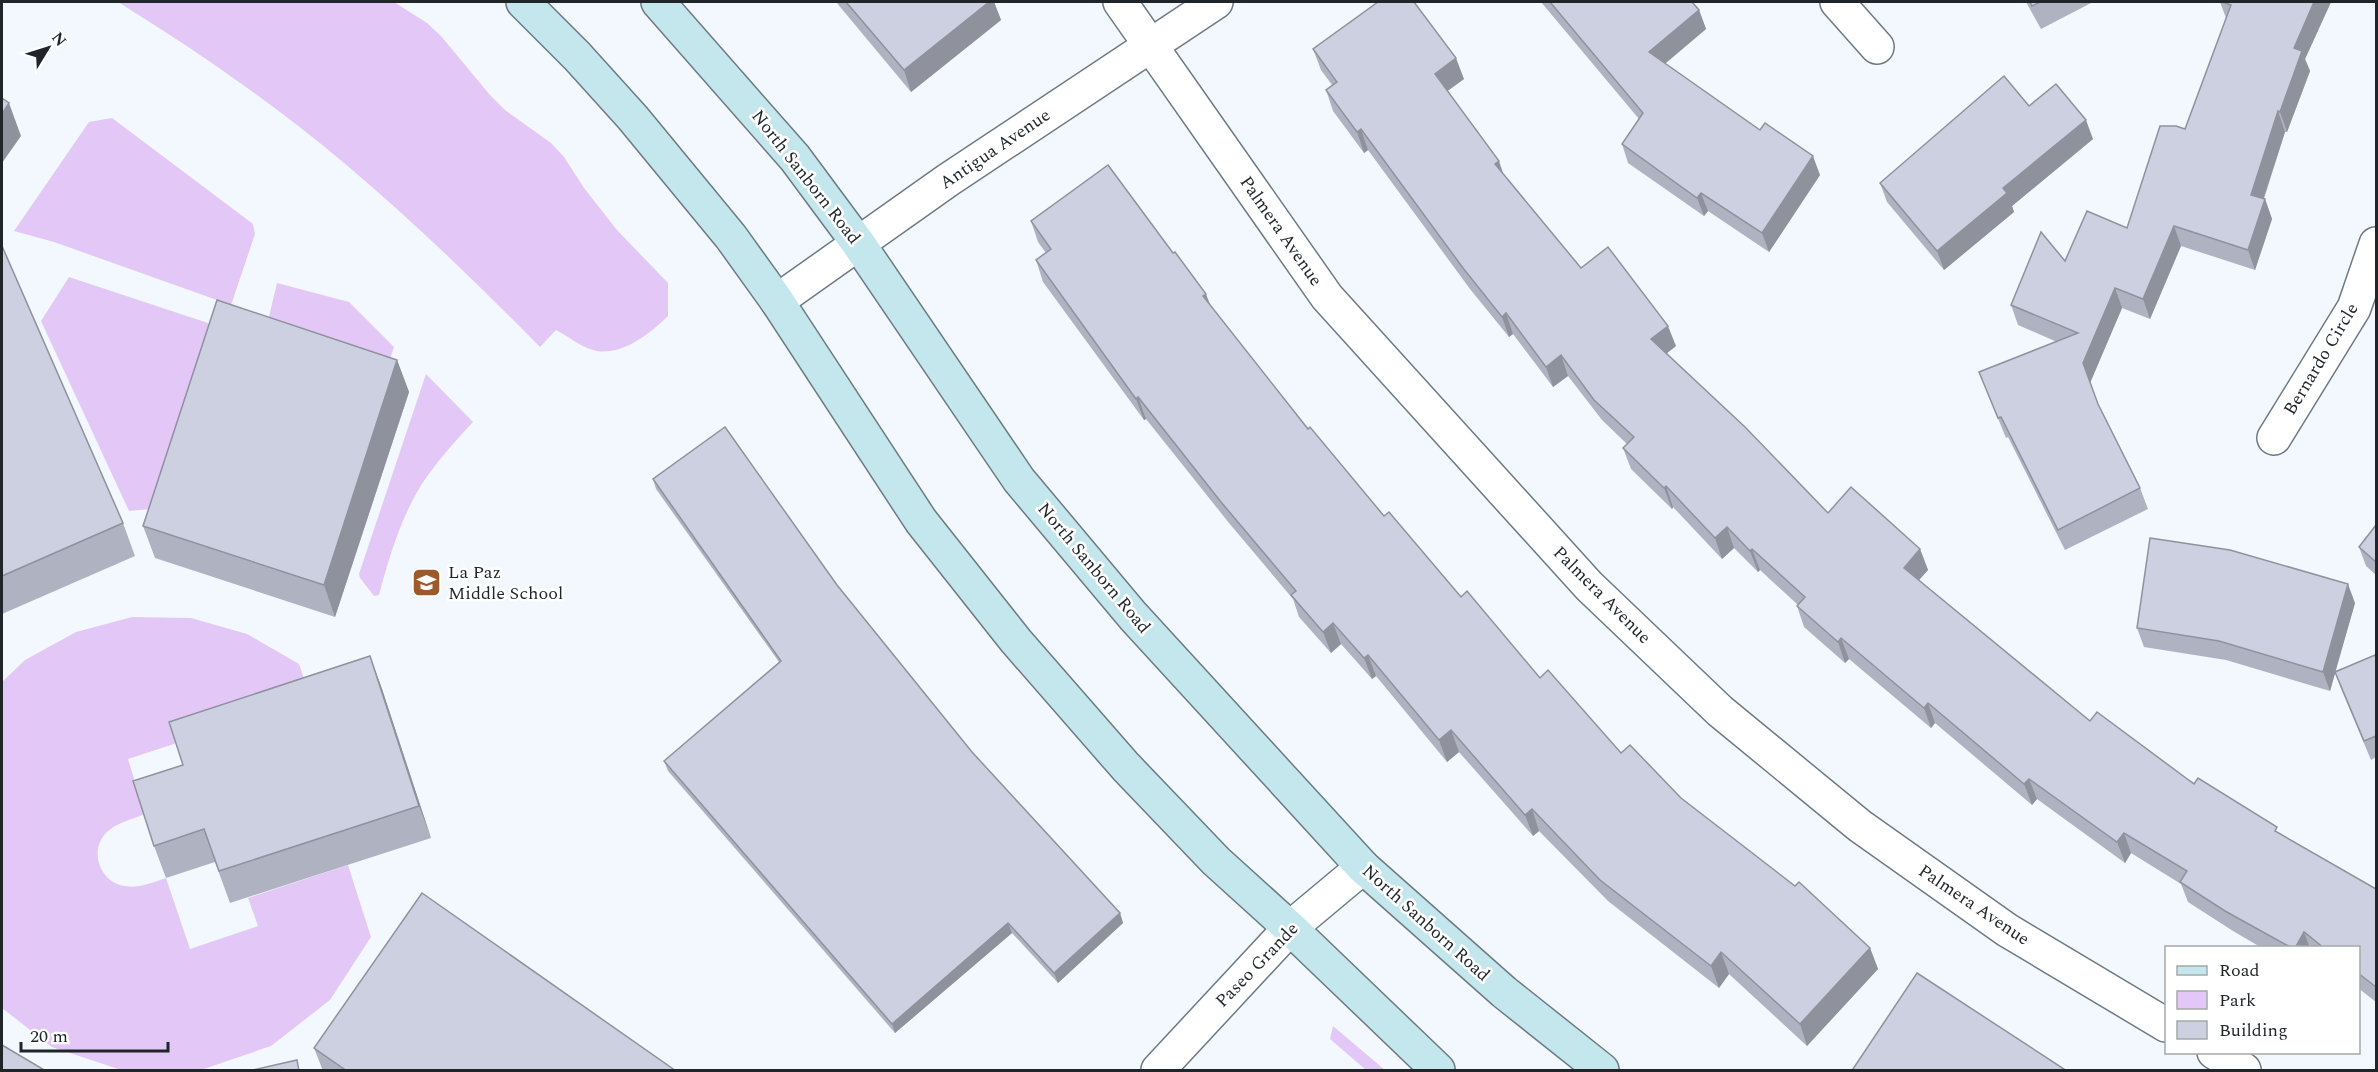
<svg xmlns="http://www.w3.org/2000/svg" width="2378" height="1072" font-family="Spectral,serif">
<rect width="100%" height="100%" fill="#f2f8fd"/>
<g fill="#e3c8f7">
<path d="M118 2H394L427 23 441 36 490 95 505 110 551 143 564 157 584 188 617 230 668 283V316C651 333 620 358 593 350 581 347 568 336 556 330L540 347C477 283 413 221 344 163 273 103 197 51 118 2Z"/>
<polygon points="112,118 253,224 255,234 231,305 54,242 14,231 89,122"/>
<polygon points="69,277 223,328 162,508 129,511 41,321"/>
<polygon points="277,283 349,302 394,347 388,365 267,325"/>
<path d="M426 374 473 422C457 439 442 456 428 475 403 510 390 554 379 595L374 596 360 578 359 574Z"/>
<path d="M132 617 191 618 247 634 299 664 311 699 128 759 145 814C133 819 116 823 107 832 88 850 100 883 125 886 138 889 154 882 166 878L190 949 258 926 248 898 348 865 371 937 330 1000 271 1046 201 1070H121L52 1047 2 1008V682L25 660 76 632Z"/>
<polygon points="1333,1026 1385,1070 1366,1070 1330,1039"/>
</g>
<g fill="none" stroke-linecap="round" stroke-linejoin="round">
<defs>
<g id="minor">
<polyline points="1120,2 1327,297 1589,586 1720,711 1860,826 2007,930 2166,1025"/>
<polyline points="1837,2 1877,47"/>
<polyline points="777,301 948,180 1216,2"/>
<polyline points="2274,438 2354,308 2376,244"/>
<polyline points="2214,1052 2244,1070"/>
<polyline points="1158,1070 1290,928 1363,867"/>
</g>
<g id="secondary">
<polyline points="523,2 577,56 633,118 731,237 777,301 921,521 1016,641 1126,767 1216,861 1290,928 1438,1070"/>
<polyline points="658,2 795,158 858,243 1019,480 1133,616 1363,867 1504,992 1602,1070"/>
</g>
</defs>
<use href="#minor" stroke="#6d7a84" stroke-width="36"/>
<use href="#secondary" stroke="#6d7a84" stroke-width="36"/>
<use href="#minor" stroke="#fff" stroke-width="33"/>
<use href="#secondary" stroke="#c3e7ec" stroke-width="33"/>
</g>
<g fill="#afb3c1">
<polygon points="836,2 994,2 1001,20 911,92"/>
<polygon points="1541,2 1692,2 1699,10 1706,29 1665,64 1820,175 1769,252 1708,211 1704,216 1628,163 1622,144 1639,119"/>
<polygon points="2026,2 2093,2 2041,29"/>
<polygon points="2220,2 2331,2 2305,59 2310,71 2287,132 2285,132 2264,199 2265,199 2272,219 2255,270 2181,246 2150,319 2122,308 2090,383 2098,404 2140,488 2148,509 2065,550 2008,437 2006,438 1979,372 2057,342 2018,325 2011,305 2065,261 2127,228 2185,129 2226,18"/>
<polygon points="1313,49 1464,79 1447,91 1504,175 1581,268 1676,346 1666,354 1828,513 1920,549 1928,570 1919,580 2090,721 2279,833 2376,889 2376,1002 2358,988 2358,948 2262,948 2233,931 2188,902 2181,884 2131,853 2125,863 2037,799 2032,805 1935,723 1931,728 1849,659 1845,663 1804,627 1797,606 1798,605 1760,570 1758,572 1734,548 1722,559 1673,507 1672,509 1631,469 1623,448 1627,444 1602,420 1568,376 1553,387 1513,334 1509,337 1470,289 1368,150 1364,153 1333,111 1326,90 1332,85 1321,70"/>
<polygon points="2029,106 2093,139 2012,206 2014,212 1944,270 1887,202 1880,183"/>
<polygon points="1031,221 1210,305 1308,429 1384,516 1540,678 1621,753 1681,798 1870,948 1878,969 1807,1046 1729,974 1719,988 1608,901 1539,831 1533,836 1459,752 1447,762 1376,676 1372,679 1341,644 1331,653 1299,617 1293,599 1229,523 1146,419 1144,420 1043,282 1036,260 1046,253 1038,242"/>
<polygon points="2,246 123,523 135,556 2,614"/>
<polygon points="397,360 409,392 335,617 155,558 143,526"/>
<polygon points="653,479 837,585 972,752 1120,913 1123,923 1058,983 1012,933 895,1033 668,771 664,761 779,662 656,489"/>
<polygon points="2376,525 2376,575 2366,566 2359,547"/>
<polygon points="2355,603 2335,671 2376,658 2376,757 2371,760 2342,691 2335,673 2330,691 2226,660 2144,647 2137,628"/>
<polygon points="370,656 382,689 431,838 230,903 215,862 166,878 154,846 183,765"/>
<polygon points="314,1048 676,1071 323,1071"/>
</g>
<g fill="#8f929d">
<polygon points="989,2 994,2 1001,20 911,92 904,70"/>
<polygon points="2314,2 2331,2 2305,59 2310,71 2287,132 2280,112 2294,48"/>
<polygon points="1699,10 1706,29 1656,71 1649,52"/>
<polygon points="1456,58 1464,79 1442,95 1435,74"/>
<polygon points="9,103 21,136 2,163 2,114"/>
<polygon points="2278,111 2285,132 2258,215 2251,195"/>
<polygon points="2086,120 2093,139 2012,206 2014,212 1944,270 1937,251 2003,188"/>
<polygon points="1361,129 1368,150 1364,153 1357,132"/>
<polygon points="1813,156 1820,175 1769,252 1762,233"/>
<polygon points="1499,161 1506,182 1495,164"/>
<polygon points="1701,193 1708,211 1704,216 1697,198"/>
<polygon points="2265,199 2272,219 2255,270 2248,250"/>
<polygon points="2174,226 2181,246 2150,319 2143,299"/>
<polygon points="2115,288 2122,308 2090,383 2083,363"/>
<polygon points="1206,294 1214,315 1203,296"/>
<polygon points="1506,313 1513,334 1509,337 1502,317"/>
<polygon points="1668,326 1676,346 1658,360 1651,339"/>
<polygon points="1561,355 1568,376 1553,387 1546,367"/>
<polygon points="397,360 409,392 335,617 324,585"/>
<polygon points="1138,397 1146,419 1144,420 1136,399"/>
<polygon points="1666,486 1673,507 1672,509 1664,488"/>
<polygon points="1727,527 1734,548 1722,559 1715,538"/>
<polygon points="1752,549 1760,570 1758,572 1750,551"/>
<polygon points="1920,549 1928,570 1911,589 1904,568"/>
<polygon points="2348,584 2355,603 2330,691 2323,672"/>
<polygon points="1333,623 1341,644 1331,653 1323,632"/>
<polygon points="1841,638 1849,659 1845,663 1838,642"/>
<polygon points="1368,655 1376,676 1372,679 1364,658"/>
<polygon points="370,656 382,689 431,838 419,806"/>
<polygon points="1928,703 1935,723 1931,728 1924,708"/>
<polygon points="1451,730 1459,752 1447,762 1439,740"/>
<polygon points="2029,779 2037,799 2032,805 2024,784"/>
<polygon points="1532,809 1539,831 1533,836 1525,815"/>
<polygon points="2124,833 2131,853 2125,863 2117,842"/>
<polygon points="1120,913 1123,923 1058,983 1054,973"/>
<polygon points="1008,923 1012,933 895,1033 892,1024"/>
<polygon points="2304,932 2310,948 2295,948"/>
<polygon points="1870,948 1878,969 1807,1046 1800,1024"/>
<polygon points="1721,952 1729,974 1719,988 1711,966"/>
</g>
<g fill="#ccd0e0" stroke="#8f929d" stroke-width="1.5">
<polygon points="846,2 989,2 904,70"/>
<polygon points="1378,2 1414,2 1456,58 1435,74 1499,161 1495,164 1581,268 1608,247 1668,326 1651,339 1745,427 1828,513 1851,487 1920,549 1904,568 2090,721 2097,712 2194,784 2198,778 2277,827 2275,831 2376,889 2376,987 2358,973 2358,948 2324,948 2304,932 2295,948 2292,948 2225,911 2180,882 2187,871 2124,833 2117,842 2029,779 2024,784 1928,703 1924,708 1841,638 1838,642 1797,606 1805,597 1752,549 1750,551 1727,527 1715,538 1666,486 1664,488 1623,448 1634,437 1594,400 1561,355 1546,367 1506,313 1502,317 1463,268 1361,129 1357,132 1326,90 1337,82 1313,49"/>
<polygon points="1550,2 1692,2 1699,10 1649,52 1760,130 1765,123 1813,156 1762,233 1701,193 1697,198 1622,144 1643,113"/>
<polygon points="2030,2 2040,2 2032,6"/>
<polygon points="2223,2 2314,2 2294,48 2302,51 2280,112 2278,111 2251,195 2265,199 2248,250 2174,226 2143,299 2115,288 2083,363 2098,404 2140,488 2058,530 2001,417 1998,418 1979,372 2078,333 2011,305 2041,232 2065,261 2087,211 2127,228 2160,126 2176,126 2185,129 2231,5"/>
<polygon points="2004,76 2029,106 2056,84 2086,120 2003,188 2007,193 1937,251 1880,183"/>
<polygon points="2,98 9,103 2,114"/>
<polygon points="1108,165 1173,253 1175,252 1206,294 1203,296 1308,429 1310,427 1384,516 1389,512 1461,597 1467,591 1540,678 1548,670 1621,753 1630,745 1681,798 1795,886 1799,882 1870,948 1800,1024 1721,952 1711,966 1600,880 1532,809 1525,815 1451,730 1439,740 1368,655 1364,658 1333,623 1323,632 1291,595 1296,591 1221,502 1138,397 1136,399 1036,260 1051,249 1031,221"/>
<polygon points="2,246 123,523 2,576"/>
<polygon points="217,300 397,360 324,585 143,526"/>
<polygon points="725,427 837,585 972,752 1120,913 1054,973 1008,923 892,1024 664,761 781,661 653,479"/>
<polygon points="2376,525 2376,562 2359,547"/>
<polygon points="2150,538 2230,550 2348,584 2323,672 2219,641 2137,628"/>
<polygon points="2375,655 2376,658 2376,736 2364,741 2335,672"/>
<polygon points="370,656 419,806 219,871 204,829 154,846 133,781 183,765 169,722"/>
<polygon points="422,893 676,1071 347,1071 314,1048"/>
<polygon points="1917,973 2067,1071 1855,1071 1853,1069"/>
<polygon points="2,1045 46,1071 2,1071"/>
<polygon points="297,1060 299,1071 248,1071"/>
</g>
<defs>
<symbol id="school-square" viewBox="-11 -11 22 22"><rect x="-9" y="-9" width="18" height="18" rx="4" fill="#9c5929" stroke="#fff"/><path d="M0-5L7-2L0 1L-7-2ZM-4 1L0 2.5L4 1V4Q0 6-4 4Z" fill="#fff"/></symbol>
</defs>
<g fill-rule="evenodd">
<use href="#school-square" x="410" y="566" width="33" height="33"/>
</g>
<g text-anchor="middle" dominant-baseline="central" stroke-width="5" stroke-linejoin="round" paint-order="stroke">
<g font-size="18" fill="#1f2529" stroke="#fff">
<text transform="translate(995 149) rotate(-34)">Antigua Avenue</text>
<text transform="translate(806 177) rotate(52)">North Sanborn Road</text>
<text transform="translate(1281 231) rotate(55)">Palmera Avenue</text>
<text transform="translate(2321 359) rotate(-59)">Bernardo Circle</text>
<text transform="translate(1094 568) rotate(50)">North Sanborn Road</text>
<text transform="translate(1602 595) rotate(45)">Palmera Avenue</text>
<text transform="translate(1974 905) rotate(34)">Palmera Avenue</text>
<text transform="translate(1426 923) rotate(42)">North Sanborn Road</text>
<text transform="translate(1257 965) rotate(-46)">Paseo Grande</text>
</g>
<g font-size="18" fill="#1f2529" stroke="#fff" text-anchor="start">
<text x="448" y="572">La Paz<tspan x="448" dy="21">Middle School</tspan></text>
</g>
</g>
<rect width="2378" height="1072" fill="none" stroke="#1f2529" stroke-width="6"/>
<rect x="2165" y="946" width="195" height="108" fill="#ffffff" stroke="#a5a8a9" stroke-width="1.5"/>
<rect x="2177" y="966" width="30" height="9" fill="#c3e7ec" stroke="#a5a8a9" stroke-width="1.5"/>
<text x="2219" y="976" font-size="18" fill="#1f2529">Road</text>
<rect x="2177" y="991" width="30" height="18" fill="#e3c8f7" stroke="#a5a8a9" stroke-width="1.5"/>
<text x="2219" y="1006" font-size="18" fill="#1f2529">Park</text>
<rect x="2177" y="1021" width="30" height="18" fill="#ccd0e0" stroke="#a5a8a9" stroke-width="1.5"/>
<text x="2219" y="1036" font-size="18" fill="#1f2529">Building</text>
<g transform="translate(48 48) rotate(52)" stroke="#ffffff" stroke-width="4.5" paint-order="stroke">
<path d="M0-4.5L10 22L0 15L-10 22Z" fill="#1f2529"/>
<text y="-9" font-size="16" font-weight="bold" text-anchor="middle" fill="#1f2529">N</text>
</g>
<path d="M21 1042v9h147v-9" fill="none" stroke="#1f2529" stroke-width="3"/>
<text x="30" y="1042" font-size="18" fill="#1f2529" stroke="#ffffff" stroke-width="4.5" paint-order="stroke">20 m</text>
</svg>
